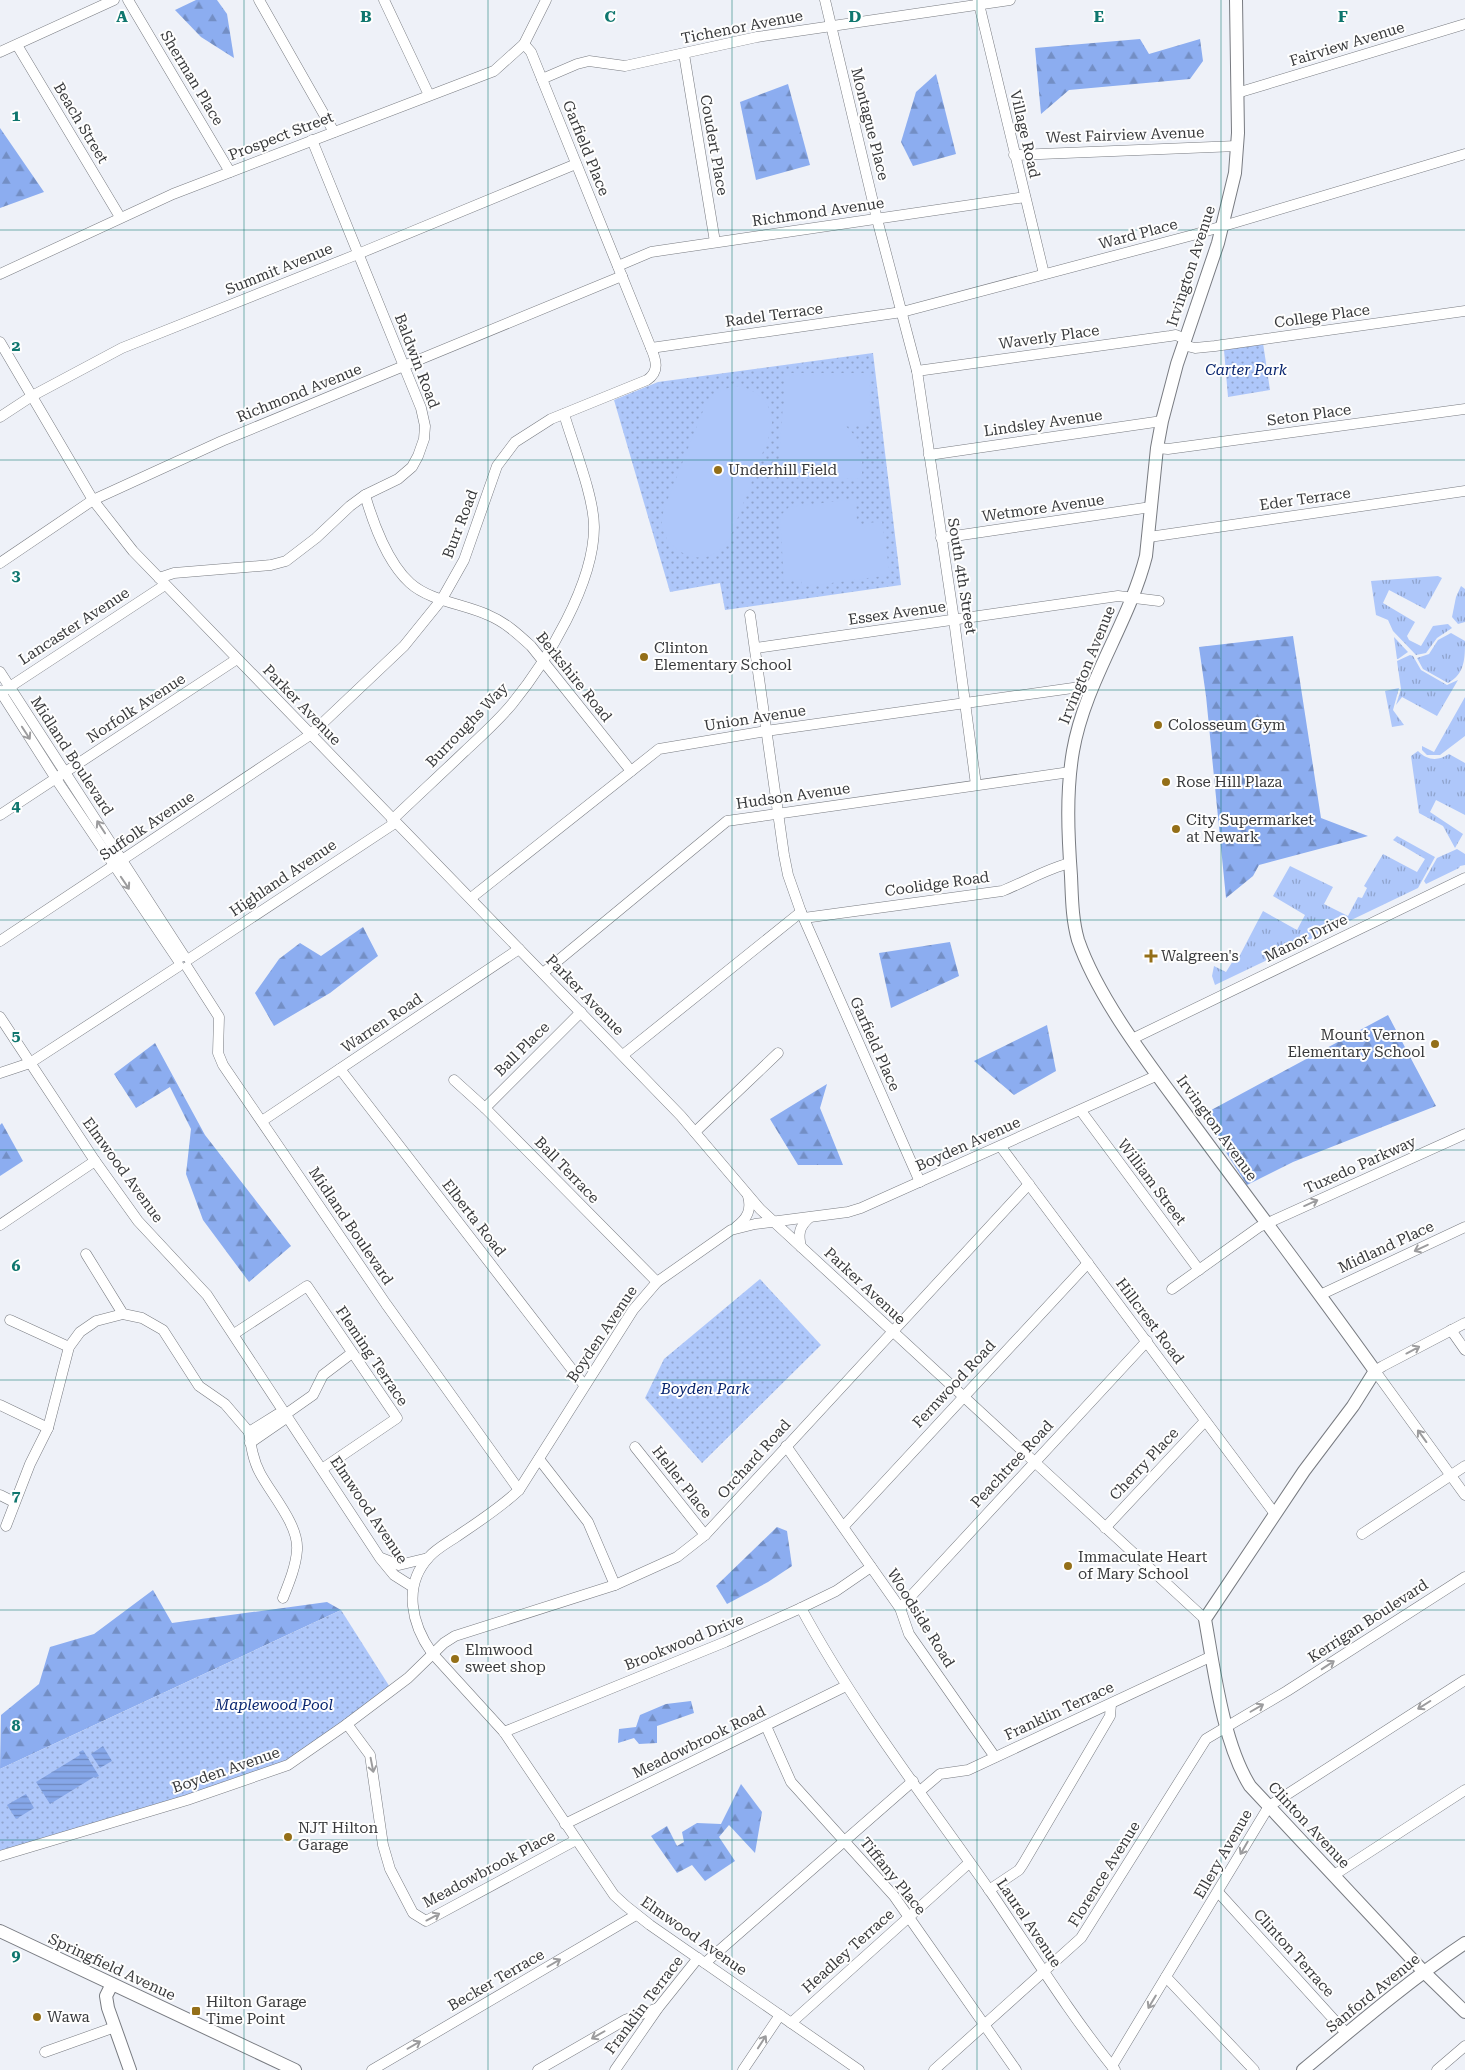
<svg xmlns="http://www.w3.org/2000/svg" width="1465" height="2070" font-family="'Roboto Serif',serif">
<defs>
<pattern id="grass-tufts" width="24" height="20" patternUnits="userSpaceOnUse" patternTransform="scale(1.25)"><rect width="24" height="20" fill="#aec7fa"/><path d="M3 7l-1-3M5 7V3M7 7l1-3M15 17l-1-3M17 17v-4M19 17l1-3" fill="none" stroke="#8fa3cc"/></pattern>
<pattern id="forest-firs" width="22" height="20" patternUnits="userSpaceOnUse" patternTransform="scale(1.25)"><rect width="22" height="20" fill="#8cadf0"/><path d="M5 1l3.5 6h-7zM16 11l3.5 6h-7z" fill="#738ec4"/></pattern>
<pattern id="park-dots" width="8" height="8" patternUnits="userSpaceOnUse" patternTransform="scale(1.25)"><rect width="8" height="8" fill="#aec7fa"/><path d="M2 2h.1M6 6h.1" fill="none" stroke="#8fa3cc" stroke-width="1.8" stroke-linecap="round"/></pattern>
<pattern id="water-rules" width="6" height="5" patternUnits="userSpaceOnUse" patternTransform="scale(1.25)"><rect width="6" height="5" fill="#86a7e9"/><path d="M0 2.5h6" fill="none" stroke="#6f89be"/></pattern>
</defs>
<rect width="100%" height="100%" fill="#eef1f8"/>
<g fill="url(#grass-tufts)">
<polygon points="1438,576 1442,578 1425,609 1389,590 1383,603 1415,622 1407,636 1409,640 1421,646 1433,626 1448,624 1452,628 1437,638 1426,653 1416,655 1393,631 1388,620 1376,615 1371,581"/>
<polygon points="1461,586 1465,589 1465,622 1458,624 1452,617 1456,597"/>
<path d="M1451 633 1465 641C1465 658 1465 674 1448 683L1423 669 1417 658 1429 654 1438 640Z"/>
<polygon points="1394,637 1408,652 1398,659 1397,659"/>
<polygon points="1410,655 1413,656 1421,670 1447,685 1458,680 1437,716 1402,697 1396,705 1401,689 1397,661"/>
<polygon points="1399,688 1393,710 1404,725 1392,727 1385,691"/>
<polygon points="1465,697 1465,736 1440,755 1427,755 1422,750 1422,746 1434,752"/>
<path d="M1418 751C1428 761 1438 761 1449 754L1465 763V815L1436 800 1430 812 1463 834 1455 848 1443 826 1419 813 1411 756Z"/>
<polygon points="1397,836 1435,857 1418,888 1343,924 1339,923 1338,926 1215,985 1212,976 1214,966 1226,972 1236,956 1239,957 1263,911 1297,930 1305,915 1273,896 1290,866 1333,887 1324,904 1348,916 1358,897 1362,898 1367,888 1364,886 1383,854 1417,872 1425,859 1393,840"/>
<polygon points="1457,849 1465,854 1465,865 1460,866 1459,868 1426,884 1424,881 1437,858"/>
</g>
<g fill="url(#forest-firs)">
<polygon points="196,0 217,0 227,14 234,58 201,37 175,10"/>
<polygon points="1140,39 1149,54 1200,39 1203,61 1190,79 1069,90 1041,114 1035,48"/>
<polygon points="936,74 956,154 913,166 901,142 916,92"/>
<polygon points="788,84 810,165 756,180 740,102"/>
<polygon points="0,128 44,192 0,208"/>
<polygon points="1293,636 1321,818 1368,836 1259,865 1253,876 1226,898 1206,696 1199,647"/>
<polygon points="363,927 378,956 330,993 274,1026 255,993 279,959 300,943 321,956"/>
<polygon points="950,942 959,976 891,1008 879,953"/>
<polygon points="1388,1015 1436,1106 1293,1162 1247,1185 1202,1115"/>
<polygon points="1047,1025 1056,1071 1014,1095 974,1061"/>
<polygon points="155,1043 205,1135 291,1246 249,1282 203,1220 186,1174 191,1129 170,1087 136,1108 114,1074"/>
<polygon points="827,1084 820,1108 843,1165 798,1165 770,1119"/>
<polygon points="2,1123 23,1161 0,1176 0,1125"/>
<polygon points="777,1527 787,1531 792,1566 768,1582 727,1604 716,1586"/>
<polygon points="153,1590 172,1623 327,1602 341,1610 0,1769 1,1715 39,1684 50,1647 94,1634"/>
<polygon points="691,1701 694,1713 657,1726 657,1743 639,1744 634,1738 618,1743 619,1729 636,1727 640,1715 666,1704"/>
<polygon points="741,1784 762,1812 755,1853 729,1825 719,1837 735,1861 705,1881 692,1865 677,1873 651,1836 667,1826 677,1846 684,1842 682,1832 697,1823 721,1824"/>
</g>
<g fill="url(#park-dots)">
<polygon points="1263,343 1270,390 1228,397 1224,350"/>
<polygon points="873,353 901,585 725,610 720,583 670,592 614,400 658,382"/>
<polygon points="760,1279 821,1345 702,1463 645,1398 664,1359"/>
<polygon points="341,1610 393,1692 304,1755 184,1799 0,1856 0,1769"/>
</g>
<g fill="#aec7fa">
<polygon points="786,373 869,373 870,424 844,424 856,437 862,457 862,479 787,478 778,471 783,405 786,405"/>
<path d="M739 386C761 391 776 408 771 431L730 538C724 545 718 553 709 556 688 563 660 543 662 520 662 517 663 513 664 509L705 406C713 392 724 388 739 386Z"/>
<polygon points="856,499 857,525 882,521 890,575 802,587 801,579 784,583 780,516 789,507"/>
</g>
<g fill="url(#water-rules)">
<polygon points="103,1746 112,1761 100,1768 91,1754"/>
<polygon points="83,1750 99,1776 95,1778 94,1777 50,1804 36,1782 80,1755 79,1752"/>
<polygon points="26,1794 34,1808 16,1819 7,1805"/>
</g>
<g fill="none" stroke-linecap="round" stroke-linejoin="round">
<defs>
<g id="minor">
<polyline points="128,0 230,172"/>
<polyline points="259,0 334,132"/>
<polyline points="384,0 429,95"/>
<polyline points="825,0 877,219 917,371 954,620 976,785"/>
<polyline points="978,0 1044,274"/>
<polyline points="17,45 120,217"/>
<polyline points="0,52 114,0"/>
<polyline points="684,54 715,242"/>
<polyline points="542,79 577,64 589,61 625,66 757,37 1010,0"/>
<polyline points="1237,93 1465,24"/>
<polyline points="1014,155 1237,146"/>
<polyline points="618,266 651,252 1025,197"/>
<polyline points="0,274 173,194 494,71 524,44 546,0"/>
<polyline points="0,342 93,500 133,551 681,1116 760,1209 1205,1619"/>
<polyline points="1183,345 1195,348 1215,346 1465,311"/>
<polyline points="651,348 902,312 1193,235 1465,154"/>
<polyline points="917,371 1170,336 1176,335 1185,339"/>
<polyline points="0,417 32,396 122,348 358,254 576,164"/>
<polyline points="1157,448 1168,449 1465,409"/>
<polyline points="929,455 1162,421"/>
<path d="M365 495C373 523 388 563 410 583 430 601 464 604 488 615 505 622 518 634 531 646L631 771"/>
<polyline points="1149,537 1465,491"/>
<polyline points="941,538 1151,507"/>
<polyline points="0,563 93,500 222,441 622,276"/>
<polyline points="159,578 174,573 271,565 286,561 316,538 350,506 365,495 398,479 412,467 418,456 424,439 425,426 421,408 312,140"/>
<polyline points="750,615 784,855 788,875 801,912 920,1182"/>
<polyline points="756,648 1118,596 1159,601"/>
<polyline points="0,672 184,956"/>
<polyline points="5,690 165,585"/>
<polyline points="0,691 60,785 178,960"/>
<polyline points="0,815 237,659"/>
<path d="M392 820C416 797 440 775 464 752 480 737 498 721 512 704 547 661 594 584 594 527 594 496 573 445 564 414"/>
<polyline points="471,898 659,749 766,731 1094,685"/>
<path d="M804 918 1002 891C1025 882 1046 869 1070 863"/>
<path d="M0 941 310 735 404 646 442 599 464 560 497 466 515 442 551 419 647 380C660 371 656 360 651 348L531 52 524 44"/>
<polyline points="189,959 395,823"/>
<polyline points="187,967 219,1017 218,1053 223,1065 386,1304 519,1490"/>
<polyline points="543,973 727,821 1070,772"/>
<polyline points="0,1017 95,1161 138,1221 207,1295 380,1558 394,1575 413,1587"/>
<polyline points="1132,1039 1465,878"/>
<polyline points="623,1055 801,912"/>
<polyline points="340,1069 584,1385"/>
<polyline points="0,1073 30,1063 179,966"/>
<polyline points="454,1080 485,1108 657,1282"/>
<polyline points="485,1108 581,1012"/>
<polyline points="1081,1111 1199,1270"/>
<polyline points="262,1121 519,949"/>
<polyline points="695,1132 778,1053"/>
<polyline points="1001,1147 1275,1514"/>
<polyline points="0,1225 95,1161"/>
<path d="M736 1227C747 1219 752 1210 748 1196"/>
<path d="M801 1247C798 1234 799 1227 809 1218"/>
<polyline points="86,1254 123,1314"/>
<polyline points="1172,1289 1259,1227 1465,1134"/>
<polyline points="1320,1295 1465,1227"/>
<polyline points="10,1320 69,1347"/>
<polyline points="1465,1323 1383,1366 1375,1371 1465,1495"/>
<polyline points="1451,1330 1465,1350"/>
<polyline points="234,1334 307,1286 397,1418 322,1469"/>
<polyline points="0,1405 48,1428"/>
<polyline points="286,1414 313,1395 323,1375 352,1353"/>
<path d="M249 1432C251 1446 253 1460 260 1473 271 1494 299 1525 297 1550 296 1566 289 1583 283 1598"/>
<polyline points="249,1432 278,1414 286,1414 282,1421 250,1443"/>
<polyline points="786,1446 900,1608 909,1634 995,1757"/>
<polyline points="635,1447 705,1535"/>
<polyline points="539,1459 588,1522 615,1585"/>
<polyline points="0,1495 14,1502"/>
<polyline points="6,1526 30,1464 48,1428 69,1347 80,1332 96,1321 123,1314 142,1318 163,1330 199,1386 225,1404 249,1432"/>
<polyline points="844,1526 1088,1263"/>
<polyline points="1105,1528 1205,1421"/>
<polyline points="1362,1534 1465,1466"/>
<polyline points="381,1558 399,1565 428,1558"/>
<path d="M801 1608C855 1708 925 1798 990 1891 1031 1951 1069 2013 1115 2070"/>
<polyline points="900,1608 1147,1341"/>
<polyline points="347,1724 370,1755 383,1845 390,1869 413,1913 426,1921 576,1840"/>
<polyline points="766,1726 791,1782 894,1896 1016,2070"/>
<polyline points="504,1732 725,1642 801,1608 836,1591 871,1567"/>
<polyline points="920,1791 940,1774 968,1770 1212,1656"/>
<polyline points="565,1824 846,1686"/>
<polyline points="0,1856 187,1800 288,1765 347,1724 408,1678 444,1643 455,1636 615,1585 677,1557 705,1535 1029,1184"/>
<polyline points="1334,1875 1465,1790"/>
<polyline points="989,1890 1019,1870 1023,1864 1110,1716 1111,1704"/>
<polyline points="1218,1892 1347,2034"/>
<polyline points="705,1963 913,1781"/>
<polyline points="1166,1977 1254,2070"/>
<polyline points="791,2023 969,1863"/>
<polyline points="45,2052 115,2027"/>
<polyline points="1112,2066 1269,1806 1465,1680"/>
<polyline points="372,2070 636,1915"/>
<polyline points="538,2070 625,2020 658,2008"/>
<polyline points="615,2070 658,2008 698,1958"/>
<polyline points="743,2070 780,2015"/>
<path d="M859 2070 650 1925 626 1906 614 1895 593 1864 504 1732 432 1653C412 1625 402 1586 429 1557 436 1549 447 1543 456 1537 478 1522 500 1508 519 1490L633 1310 657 1282 731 1230 755 1224 848 1212 861 1208 1158 1075"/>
<polyline points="934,2070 1081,1938 1206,1739 1287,1691 1465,1577"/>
<polyline points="1437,2070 1465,2046"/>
</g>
<g id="major">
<path d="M1236 0 1238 133 1235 173 1218 243 1177 364 1162 421 1157 448 1146 556C1129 623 1085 682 1073 751 1066 792 1068 835 1071 876 1072 898 1072 919 1078 940 1099 1001 1153 1069 1191 1121 1252 1204 1315 1287 1375 1371L1353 1406 1304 1471 1205 1619C1214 1669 1223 1743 1250 1786L1424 1972 1465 2012"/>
<polyline points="0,1931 295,2070"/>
<polyline points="112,1984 106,1996 108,2008 130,2070"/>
<path d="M1303 2070C1356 2026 1408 1981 1465 1943"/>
</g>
</defs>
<use href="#minor" stroke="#787b81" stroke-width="11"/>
<use href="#major" stroke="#787b81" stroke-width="14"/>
<use href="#minor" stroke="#fff" stroke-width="10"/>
<use href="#major" stroke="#fff" stroke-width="12"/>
</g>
<defs><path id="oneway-shaft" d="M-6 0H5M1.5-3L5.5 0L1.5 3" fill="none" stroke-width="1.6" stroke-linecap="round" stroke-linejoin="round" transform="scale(1.25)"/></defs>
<g stroke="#9c9c9e">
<use href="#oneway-shaft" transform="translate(26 733) rotate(57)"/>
<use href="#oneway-shaft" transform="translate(101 827) rotate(-123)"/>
<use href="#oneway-shaft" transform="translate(125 883) rotate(56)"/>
<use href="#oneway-shaft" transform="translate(1311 1203) rotate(-24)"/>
<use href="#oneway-shaft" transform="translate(1421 1248) rotate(155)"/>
<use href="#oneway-shaft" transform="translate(1413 1350) rotate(-28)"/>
<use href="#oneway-shaft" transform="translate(1422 1436) rotate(-126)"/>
<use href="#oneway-shaft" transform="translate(1328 1665) rotate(-33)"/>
<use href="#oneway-shaft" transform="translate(1424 1705) rotate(148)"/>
<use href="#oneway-shaft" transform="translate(1257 1708) rotate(-30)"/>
<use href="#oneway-shaft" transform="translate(372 1765) rotate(79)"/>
<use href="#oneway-shaft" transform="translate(1244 1848) rotate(120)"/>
<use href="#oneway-shaft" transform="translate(433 1917) rotate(-28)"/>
<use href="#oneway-shaft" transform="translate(554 1963) rotate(-30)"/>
<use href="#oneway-shaft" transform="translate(1152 2002) rotate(121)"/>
<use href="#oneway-shaft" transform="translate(598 2035) rotate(150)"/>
<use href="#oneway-shaft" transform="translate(762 2042) rotate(-57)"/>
<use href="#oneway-shaft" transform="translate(414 2045) rotate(-30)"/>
</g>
<path fill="none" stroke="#0f766e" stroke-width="1" stroke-opacity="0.55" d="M244 0V2070M488 0V2070M732 0V2070M977 0V2070M1221 0V2070M0 230H1465M0 460H1465M0 690H1465M0 920H1465M0 1150H1465M0 1380H1465M0 1610H1465M0 1840H1465"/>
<g fill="#946f18" stroke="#fefefe" stroke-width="2">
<circle cx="718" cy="470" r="5"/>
<circle cx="644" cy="657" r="5"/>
<circle cx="1158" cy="725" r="5"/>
<circle cx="1166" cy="782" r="5"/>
<circle cx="1176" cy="829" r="5"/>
<path d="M1148.5 948.5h5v5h5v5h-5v5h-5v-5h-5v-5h5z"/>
<circle cx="1435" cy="1044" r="5"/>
<circle cx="1068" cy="1566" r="5"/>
<circle cx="455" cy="1659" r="5"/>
<circle cx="288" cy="1837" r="5"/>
<rect x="191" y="2006" width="10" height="10" rx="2.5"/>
<circle cx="37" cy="2017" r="5"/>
</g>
<g text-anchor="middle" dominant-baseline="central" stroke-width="4" stroke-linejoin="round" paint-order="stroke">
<g font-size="15" fill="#393a3c" stroke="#fefefe">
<text transform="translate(742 27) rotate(-11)">Tichenor Avenue</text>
<text transform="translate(1347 44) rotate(-17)">Fairview Avenue</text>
<text transform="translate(192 78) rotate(59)">Sherman Place</text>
<text transform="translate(81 123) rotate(59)">Beach Street</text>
<text transform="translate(870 124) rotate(76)">Montague Place</text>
<text transform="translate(1025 134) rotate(77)">Village Road</text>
<text transform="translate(1125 135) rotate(-2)">West Fairview Avenue</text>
<text transform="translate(281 136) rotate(-21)">Prospect Street</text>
<text transform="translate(714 145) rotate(80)">Coudert Place</text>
<text transform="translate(586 148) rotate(68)">Garfield Place</text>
<text transform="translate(818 212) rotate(-8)">Richmond Avenue</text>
<text transform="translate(1138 234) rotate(-15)">Ward Place</text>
<text transform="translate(1191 266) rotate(-72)">Irvington Avenue</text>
<text transform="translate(279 269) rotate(-22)">Summit Avenue</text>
<text transform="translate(774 315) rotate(-8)">Radel Terrace</text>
<text transform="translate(1322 316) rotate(-8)">College Place</text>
<text transform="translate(1049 337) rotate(-8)">Waverly Place</text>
<text transform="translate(417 361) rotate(69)">Baldwin Road</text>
<text transform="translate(299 393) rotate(-22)">Richmond Avenue</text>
<text transform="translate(1309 415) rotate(-8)">Seton Place</text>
<text transform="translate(1043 423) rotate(-8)">Lindsley Avenue</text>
<text transform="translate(1305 499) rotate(-8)">Eder Terrace</text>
<text transform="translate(1043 508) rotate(-8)">Wetmore Avenue</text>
<text transform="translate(460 524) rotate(-69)">Burr Road</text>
<text transform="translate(962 576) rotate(81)">South 4th Street</text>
<text transform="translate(897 613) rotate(-8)">Essex Avenue</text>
<text transform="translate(74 626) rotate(-33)">Lancaster Avenue</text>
<text transform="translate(1087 665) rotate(-68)">Irvington Avenue</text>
<text transform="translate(574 677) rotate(51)">Berkshire Road</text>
<text transform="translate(302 705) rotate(46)">Parker Avenue</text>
<text transform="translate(136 708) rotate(-33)">Norfolk Avenue</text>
<text transform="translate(755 718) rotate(-9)">Union Avenue</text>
<text transform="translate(467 725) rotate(-46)">Burroughs Way</text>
<text transform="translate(72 756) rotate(57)">Midland Boulevard</text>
<text transform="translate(793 796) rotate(-8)">Hudson Avenue</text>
<text transform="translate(147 826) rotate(-34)">Suffolk Avenue</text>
<text transform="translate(283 878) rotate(-34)">Highland Avenue</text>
<text transform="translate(937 884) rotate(-8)">Coolidge Road</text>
<text transform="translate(1306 938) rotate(-26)">Manor Drive</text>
<text transform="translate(585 995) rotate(46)">Parker Avenue</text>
<text transform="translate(382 1023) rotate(-34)">Warren Road</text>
<text transform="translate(875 1044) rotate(66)">Garfield Place</text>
<text transform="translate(522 1049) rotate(-45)">Ball Place</text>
<text transform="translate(1217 1128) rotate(54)">Irvington Avenue</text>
<text transform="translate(968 1144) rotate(-24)">Boyden Avenue</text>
<text transform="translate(1360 1165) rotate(-24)">Tuxedo Parkway</text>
<text transform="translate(123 1170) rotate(54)">Elmwood Avenue</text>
<text transform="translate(567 1170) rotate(46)">Ball Terrace</text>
<text transform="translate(1152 1182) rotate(53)">William Street</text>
<text transform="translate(474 1218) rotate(52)">Elberta Road</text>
<text transform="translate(351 1226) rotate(56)">Midland Boulevard</text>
<text transform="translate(1386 1247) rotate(-25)">Midland Place</text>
<text transform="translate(865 1286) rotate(43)">Parker Avenue</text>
<text transform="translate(1150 1321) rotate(53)">Hillcrest Road</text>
<text transform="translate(602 1334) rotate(-56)">Boyden Avenue</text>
<text transform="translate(372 1356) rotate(56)">Fleming Terrace</text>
<text transform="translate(954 1384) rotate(-47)">Fernwood Road</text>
<text transform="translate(754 1459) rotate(-48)">Orchard Road</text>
<text transform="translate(1012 1464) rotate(-47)">Peachtree Road</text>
<text transform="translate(1144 1464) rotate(-47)">Cherry Place</text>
<text transform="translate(682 1482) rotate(52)">Heller Place</text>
<text transform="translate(369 1510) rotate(56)">Elmwood Avenue</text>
<text transform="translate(921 1618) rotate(58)">Woodside Road</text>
<text transform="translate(1368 1621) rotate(-33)">Kerrigan Boulevard</text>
<text transform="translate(684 1642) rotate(-22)">Brookwood Drive</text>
<text transform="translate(1059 1711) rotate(-25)">Franklin Terrace</text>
<text transform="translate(699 1742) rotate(-26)">Meadowbrook Road</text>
<text transform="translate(226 1770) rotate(-19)">Boyden Avenue</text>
<text transform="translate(1309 1825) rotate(47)">Clinton Avenue</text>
<text transform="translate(1223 1854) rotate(-60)">Ellery Avenue</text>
<text transform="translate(489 1869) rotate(-28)">Meadowbrook Place</text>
<text transform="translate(1104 1874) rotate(-58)">Florence Avenue</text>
<text transform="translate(893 1876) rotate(51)">Tiffany Place</text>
<text transform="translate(1029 1923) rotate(56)">Laurel Avenue</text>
<text transform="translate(694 1936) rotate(35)">Elmwood Avenue</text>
<text transform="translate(848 1951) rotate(-42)">Headley Terrace</text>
<text transform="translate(1294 1953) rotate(48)">Clinton Terrace</text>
<text transform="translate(112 1967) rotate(25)">Springfield Avenue</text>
<text transform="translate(496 1980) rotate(-30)">Becker Terrace</text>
<text transform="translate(1373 1993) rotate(-39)">Sanford Avenue</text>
<text transform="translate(644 2005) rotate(-53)">Franklin Terrace</text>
</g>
<g font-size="15" font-style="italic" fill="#08256f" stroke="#fefefe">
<text x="1246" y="370">Carter Park</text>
<text x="705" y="1389">Boyden Park</text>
<text x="274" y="1705">Maplewood Pool</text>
</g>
<g font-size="15" fill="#393a3c" stroke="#fefefe" text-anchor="start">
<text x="728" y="470">Underhill Field</text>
<text x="654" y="648">Clinton<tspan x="654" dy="17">Elementary School</tspan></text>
<text x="1168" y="725">Colosseum Gym</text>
<text x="1176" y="782">Rose Hill Plaza</text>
<text x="1186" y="820">City Supermarket<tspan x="1186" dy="17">at Newark</tspan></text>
<text x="1161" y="956">Walgreen's</text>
<text x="1425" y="1035" text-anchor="end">Mount Vernon<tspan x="1425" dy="17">Elementary School</tspan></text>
<text x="1078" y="1557">Immaculate Heart<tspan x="1078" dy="17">of Mary School</tspan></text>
<text x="465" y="1650">Elmwood<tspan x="465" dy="17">sweet shop</tspan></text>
<text x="298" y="1828">NJT Hilton<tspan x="298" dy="17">Garage</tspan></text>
<text x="206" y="2002">Hilton Garage<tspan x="206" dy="17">Time Point</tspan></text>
<text x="47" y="2017">Wawa</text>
</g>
</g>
<g font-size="16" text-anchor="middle" font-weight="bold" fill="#0f766e" stroke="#fefefe" stroke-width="4" stroke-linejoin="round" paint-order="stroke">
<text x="122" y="22">A</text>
<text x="366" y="22">B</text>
<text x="610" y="22">C</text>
<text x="855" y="22">D</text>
<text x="1099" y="22">E</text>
<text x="1343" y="22">F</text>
<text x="16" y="121">1</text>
<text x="16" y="351">2</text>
<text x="16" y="581">3</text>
<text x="16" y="811">4</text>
<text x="16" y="1041">5</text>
<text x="16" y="1271">6</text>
<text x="16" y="1501">7</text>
<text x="16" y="1731">8</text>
<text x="16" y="1961">9</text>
</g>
</svg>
